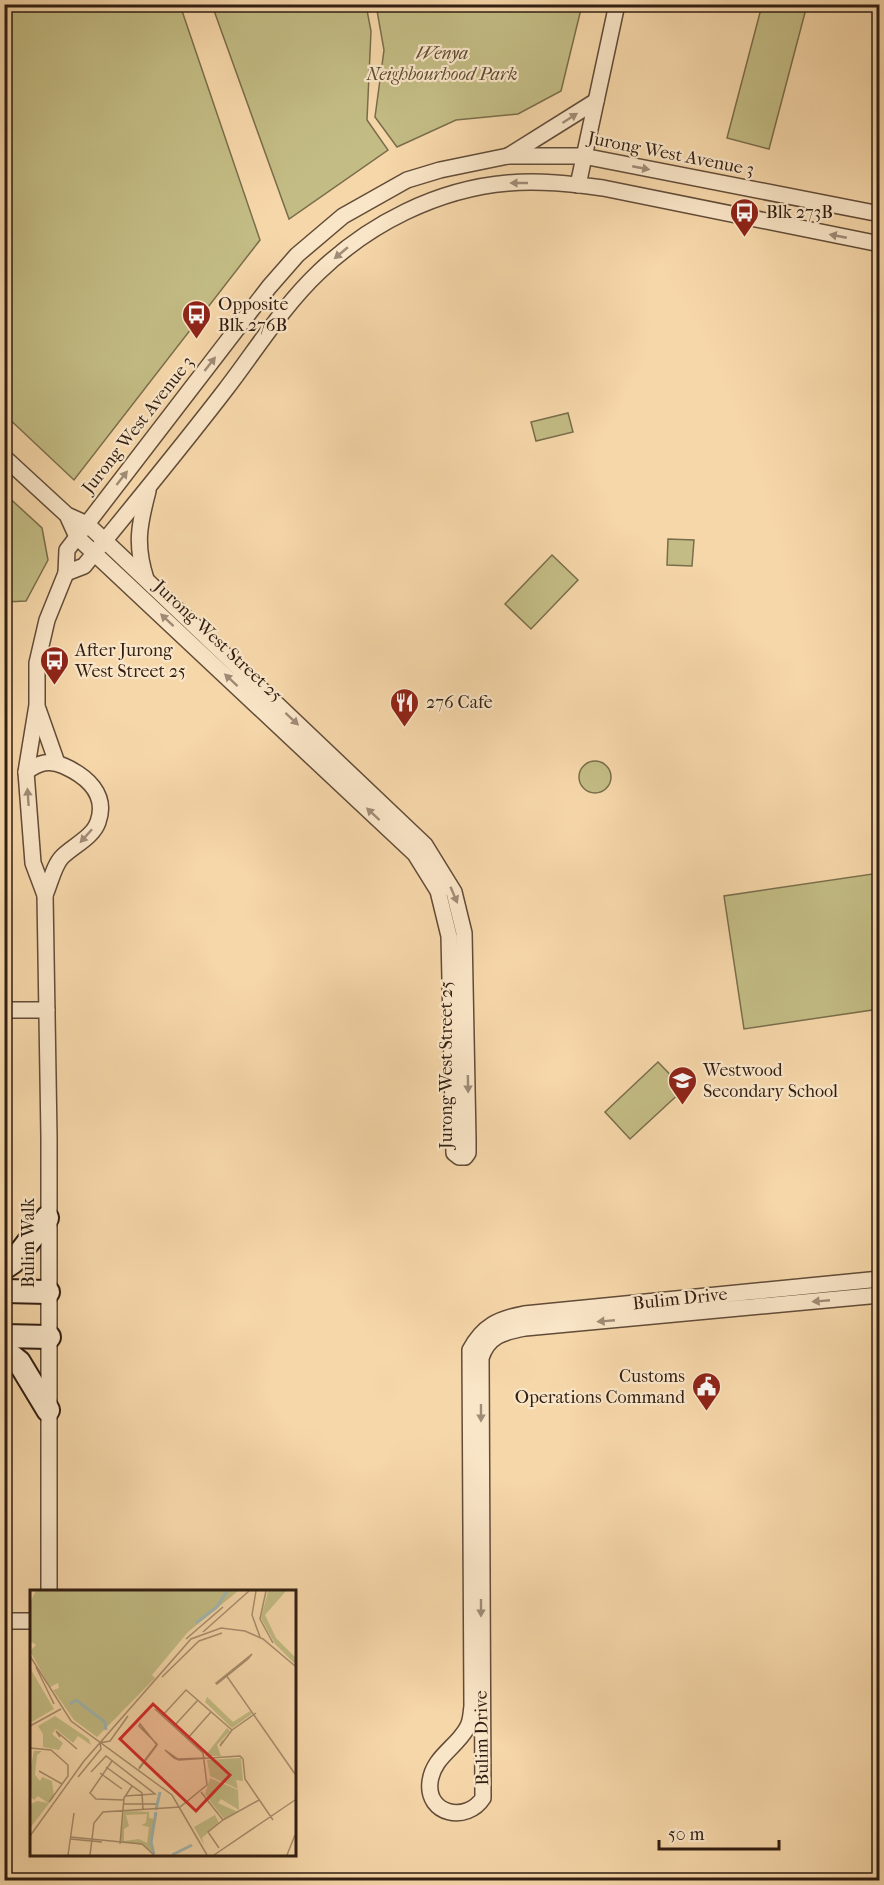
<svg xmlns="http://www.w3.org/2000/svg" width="884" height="1885" font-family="'IM FELL French Canon',serif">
<rect width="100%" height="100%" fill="#f6d7a9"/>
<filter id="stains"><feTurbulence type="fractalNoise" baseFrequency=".00333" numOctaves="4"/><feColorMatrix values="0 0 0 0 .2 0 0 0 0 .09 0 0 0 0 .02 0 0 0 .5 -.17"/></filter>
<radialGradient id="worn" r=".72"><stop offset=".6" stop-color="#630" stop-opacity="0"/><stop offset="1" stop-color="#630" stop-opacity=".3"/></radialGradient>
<g fill="#c3bc84" stroke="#7a6d4b" stroke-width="1.5">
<polygon points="4,5 180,5 260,240 74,480 5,415"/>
<polygon points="212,5 366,5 371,31 367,120 388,150 289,219"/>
<polygon points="376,5 376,4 582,5 561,91 518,114 456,120 397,147 375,117 384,50"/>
<polygon points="762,5 807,5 769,149 727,138"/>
<polygon points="568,413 573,432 536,441 531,422"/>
<polygon points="4,493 42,528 48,560 26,601 5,602"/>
<polygon points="668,539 694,540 692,566 667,565"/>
<polygon points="552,555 578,580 531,629 505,604"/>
<circle cx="595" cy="777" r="16"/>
<polygon points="879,873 879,1009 744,1029 724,896"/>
<polygon points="658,1062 684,1089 630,1139 605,1112"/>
</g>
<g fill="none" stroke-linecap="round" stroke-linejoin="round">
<defs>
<g id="street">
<polyline points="508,156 596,101"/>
<polyline points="578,185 617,4"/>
<polyline points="4,457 67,515 87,524 121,556 425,845 454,892 464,933 468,1140 468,1153 465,1157 459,1157 454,1153 449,936 438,891 415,854 77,537 67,515"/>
<path d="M66 573 84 566C132 507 180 449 226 389 256 350 283 306 319 272 369 224 437 189 508 183 539 180 572 184 603 188L880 244"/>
<path d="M146 579C135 545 139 525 148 491"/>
<polyline points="38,709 57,763"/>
<path d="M26 772C38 763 49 759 64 766 86 776 108 794 98 822 93 837 73 846 62 857 54 865 50 884 45 895"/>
<polyline points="4,1010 47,1010"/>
<path d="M880 1279 524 1314C498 1319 483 1326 470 1350L472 1706C471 1713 471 1722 467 1728 456 1748 433 1757 430 1782 426 1815 467 1823 483 1798L481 1358C488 1336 503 1332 525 1328L880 1295"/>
<polyline points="49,1591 49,1137 45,895 33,863 26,772 37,705 37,663 47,620 66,573 67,550 269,287 297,255 343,216 407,180 440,170 508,156 583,156 880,214"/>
<polyline points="4,1621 32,1621"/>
</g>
<g id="secondary">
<polyline points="4,1268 13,1262 47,1218"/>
<polyline points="4,1291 48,1292"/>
<polyline points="4,1336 49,1337"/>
<polyline points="4,1350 19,1362 48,1410"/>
</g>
</defs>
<use href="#street" stroke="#624c38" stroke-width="18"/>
<use href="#secondary" stroke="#311e12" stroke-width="26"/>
<use href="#street" stroke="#f9e5c7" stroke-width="15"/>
<use href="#secondary" stroke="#f9e5c7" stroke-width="22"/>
</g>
<defs><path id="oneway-solid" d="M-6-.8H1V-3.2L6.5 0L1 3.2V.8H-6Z" transform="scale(1.5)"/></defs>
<g fill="#9f8b76">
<use href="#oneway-solid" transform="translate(570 118) rotate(-33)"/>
<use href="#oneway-solid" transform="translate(641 168) rotate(11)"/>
<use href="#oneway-solid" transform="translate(519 183) rotate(-180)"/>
<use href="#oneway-solid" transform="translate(838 236) rotate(-169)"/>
<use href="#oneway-solid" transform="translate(341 253) rotate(140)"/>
<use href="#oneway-solid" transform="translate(210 364) rotate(-52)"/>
<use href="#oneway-solid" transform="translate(122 478) rotate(-52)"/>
<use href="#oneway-solid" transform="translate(167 620) rotate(-137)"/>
<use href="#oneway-solid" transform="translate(231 680) rotate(-137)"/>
<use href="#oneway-solid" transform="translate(292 719) rotate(43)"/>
<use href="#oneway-solid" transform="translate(28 797) rotate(-94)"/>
<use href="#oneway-solid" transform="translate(373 814) rotate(-137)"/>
<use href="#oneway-solid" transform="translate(86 836) rotate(132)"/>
<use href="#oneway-solid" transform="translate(454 895) rotate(67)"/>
<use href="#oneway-solid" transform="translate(468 1084) rotate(89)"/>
<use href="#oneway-solid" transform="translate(821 1301) rotate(175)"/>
<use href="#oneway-solid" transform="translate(606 1321) rotate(175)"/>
<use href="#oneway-solid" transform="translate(481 1413) rotate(90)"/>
<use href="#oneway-solid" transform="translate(481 1608) rotate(90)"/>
</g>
<defs>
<symbol id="bus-pin" viewBox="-11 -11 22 30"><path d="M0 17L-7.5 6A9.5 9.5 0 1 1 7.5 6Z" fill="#8f2418" stroke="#f9e5c7"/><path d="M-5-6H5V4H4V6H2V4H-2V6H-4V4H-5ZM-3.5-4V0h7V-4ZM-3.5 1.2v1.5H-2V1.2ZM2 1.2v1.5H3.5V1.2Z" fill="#fff"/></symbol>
<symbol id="restaurant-pin" viewBox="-11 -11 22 30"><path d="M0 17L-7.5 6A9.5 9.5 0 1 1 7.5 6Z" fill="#8f2418" stroke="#f9e5c7"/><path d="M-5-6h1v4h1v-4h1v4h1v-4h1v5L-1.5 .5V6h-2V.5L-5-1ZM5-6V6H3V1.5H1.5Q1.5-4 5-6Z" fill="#fff"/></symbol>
<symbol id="school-pin" viewBox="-11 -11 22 30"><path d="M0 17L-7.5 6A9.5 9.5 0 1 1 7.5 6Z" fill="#8f2418" stroke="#f9e5c7"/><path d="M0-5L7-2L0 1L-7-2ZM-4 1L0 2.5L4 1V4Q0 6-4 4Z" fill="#fff"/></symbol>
<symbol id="civic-pin" viewBox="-11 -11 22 30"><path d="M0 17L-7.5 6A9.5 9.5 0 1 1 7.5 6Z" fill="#8f2418" stroke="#f9e5c7"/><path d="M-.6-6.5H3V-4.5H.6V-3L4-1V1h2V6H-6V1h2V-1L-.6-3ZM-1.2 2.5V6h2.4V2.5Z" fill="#fff"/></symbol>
</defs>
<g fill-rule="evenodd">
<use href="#bus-pin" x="728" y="196" width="33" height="45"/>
<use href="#bus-pin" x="180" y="298" width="33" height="45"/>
<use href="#bus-pin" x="38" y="644" width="33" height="45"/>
<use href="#restaurant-pin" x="388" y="686" width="33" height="45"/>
<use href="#school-pin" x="666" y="1064" width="33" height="45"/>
<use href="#civic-pin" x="690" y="1370" width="33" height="45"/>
</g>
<g text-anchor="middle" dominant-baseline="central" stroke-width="4.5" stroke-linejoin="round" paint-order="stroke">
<g font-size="18" font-style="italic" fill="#5d4d34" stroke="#f9e5c7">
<text x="442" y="53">Wenya<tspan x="442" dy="21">Neighbourhood Park</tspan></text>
</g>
<g font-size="18" fill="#311e12" stroke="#f9e5c7">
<text transform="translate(671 154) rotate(11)">Jurong West Avenue 3</text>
<text transform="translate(138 425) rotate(-52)">Jurong West Avenue 3</text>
<text transform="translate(218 641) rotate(43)">Jurong West Street 25</text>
<text transform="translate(446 1065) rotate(-90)">Jurong West Street 25</text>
<text transform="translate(28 1243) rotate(-90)">Bulim Walk</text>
<text transform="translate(680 1299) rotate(-6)">Bulim Drive</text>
<text transform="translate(482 1738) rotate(-91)">Bulim Drive</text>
</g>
<g font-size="18" fill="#311e12" stroke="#f9e5c7" text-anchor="start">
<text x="766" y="212">Blk 273B</text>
<text x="218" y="304">Opposite<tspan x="218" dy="21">Blk 276B</tspan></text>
<text x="75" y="650">After Jurong<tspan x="75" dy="21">West Street 25</tspan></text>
<text x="426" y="702">276 Cafe</text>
<text x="703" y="1070">Westwood<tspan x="703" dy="21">Secondary School</tspan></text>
<text x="685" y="1376" text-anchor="end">Customs<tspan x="685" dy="21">Operations Command</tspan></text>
</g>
</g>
<g transform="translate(30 1590)">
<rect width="266" height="266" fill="#f6d7a9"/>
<path d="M6 1H208L158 42 122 85 125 88 67 147 44 130 23 100 29 98 28 93 20 97 0 61 6 55 0 51V12ZM238 1H256L235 25 246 48 265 67V74L245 54 231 28ZM0 78 24 119 0 133ZM177 107 203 132 220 121 222 124 202 138 175 112ZM25 126 59 149 61 155 48 146 43 153 26 139 22 144 33 153 29 160 13 157V144L8 136ZM197 138 200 141 187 155 191 166H175ZM4 161H12L7 165 5 185 10 191 12 187 22 191 24 207 0 238V210L1 214 7 211 18 213 8 206 4 210 1 207 0 181ZM211 168 213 191 206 190 208 199 180 186 177 170ZM180 188 208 200 209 220 191 209 188 213 208 222 194 229 175 204ZM94 221 119 222V228L124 229 120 252 124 265 113 255 90 252ZM117 224 116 233 111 235 119 237 117 253 109 249 94 251V239L99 236 96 225ZM185 225 189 233 172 248 174 255 164 237Z" fill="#c3bc84" fill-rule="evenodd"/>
<path fill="none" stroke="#a0b7b2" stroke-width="3" d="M166 33 187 17 197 1M40 114 46 110 75 132 76 140M126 220 130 202M124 264 121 252 126 222M142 265 162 255"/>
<path fill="none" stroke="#a78d6d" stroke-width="1.5" d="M226 1 222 25 230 47M236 1 230 29 243 53M173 42 219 1M156 49 193 17M222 64 218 69 187 94 186 93ZM0 66 41 131 142 205 177 265M6 77 24 114M196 85 265 184M132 87 169 51 192 43M132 126 156 100 202 140M0 136 31 119M144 136 168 110M30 147 26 141 47 159M157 149 181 122M193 151 190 156 202 140 226 123M69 153 80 151 98 126M0 158 21 160 38 175V186L19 212M175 168 148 169 135 160 144 168 149 170 210 166 213 169M213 169 215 189 243 230M82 171 60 203 66 209 94 210M76 177 112 203 113 220M109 178 127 154 109 136 110 134 127 155 109 179M9 181 32 194M61 182 76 166 125 204 95 206M70 183 92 199M48 187 71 159 70 153M171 202 193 230 229 210M94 214H126M0 246 54 171 161 49 191 38 215 41 233 49 265 76M40 247 112 254 124 265M40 249 72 252M90 254 94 208 102 196M189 258 178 242 193 230M38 265 44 223M60 265 64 233 73 222 150 217 177 195 173 163 125 119M184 265 265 210M257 265 265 245"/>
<path fill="#d62828" fill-opacity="0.15" stroke="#d62828" stroke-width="3" d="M123 114 200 185 166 221 90 149Z"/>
<rect width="266" height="266" fill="none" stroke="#311e12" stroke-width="3"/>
</g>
<rect width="884" height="1885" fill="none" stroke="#f6d7a9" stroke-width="24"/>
<rect x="6" y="6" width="872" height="1873" fill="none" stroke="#311e12" stroke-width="3"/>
<rect x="12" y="12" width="860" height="1861" fill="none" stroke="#311e12" stroke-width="1.5"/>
<path d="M659 1840v9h120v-9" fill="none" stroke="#311e12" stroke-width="3"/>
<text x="668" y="1840" font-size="18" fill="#311e12" stroke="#f9e5c7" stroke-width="4.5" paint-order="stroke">50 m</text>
<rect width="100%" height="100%" filter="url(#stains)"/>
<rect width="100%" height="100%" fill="url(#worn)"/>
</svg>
